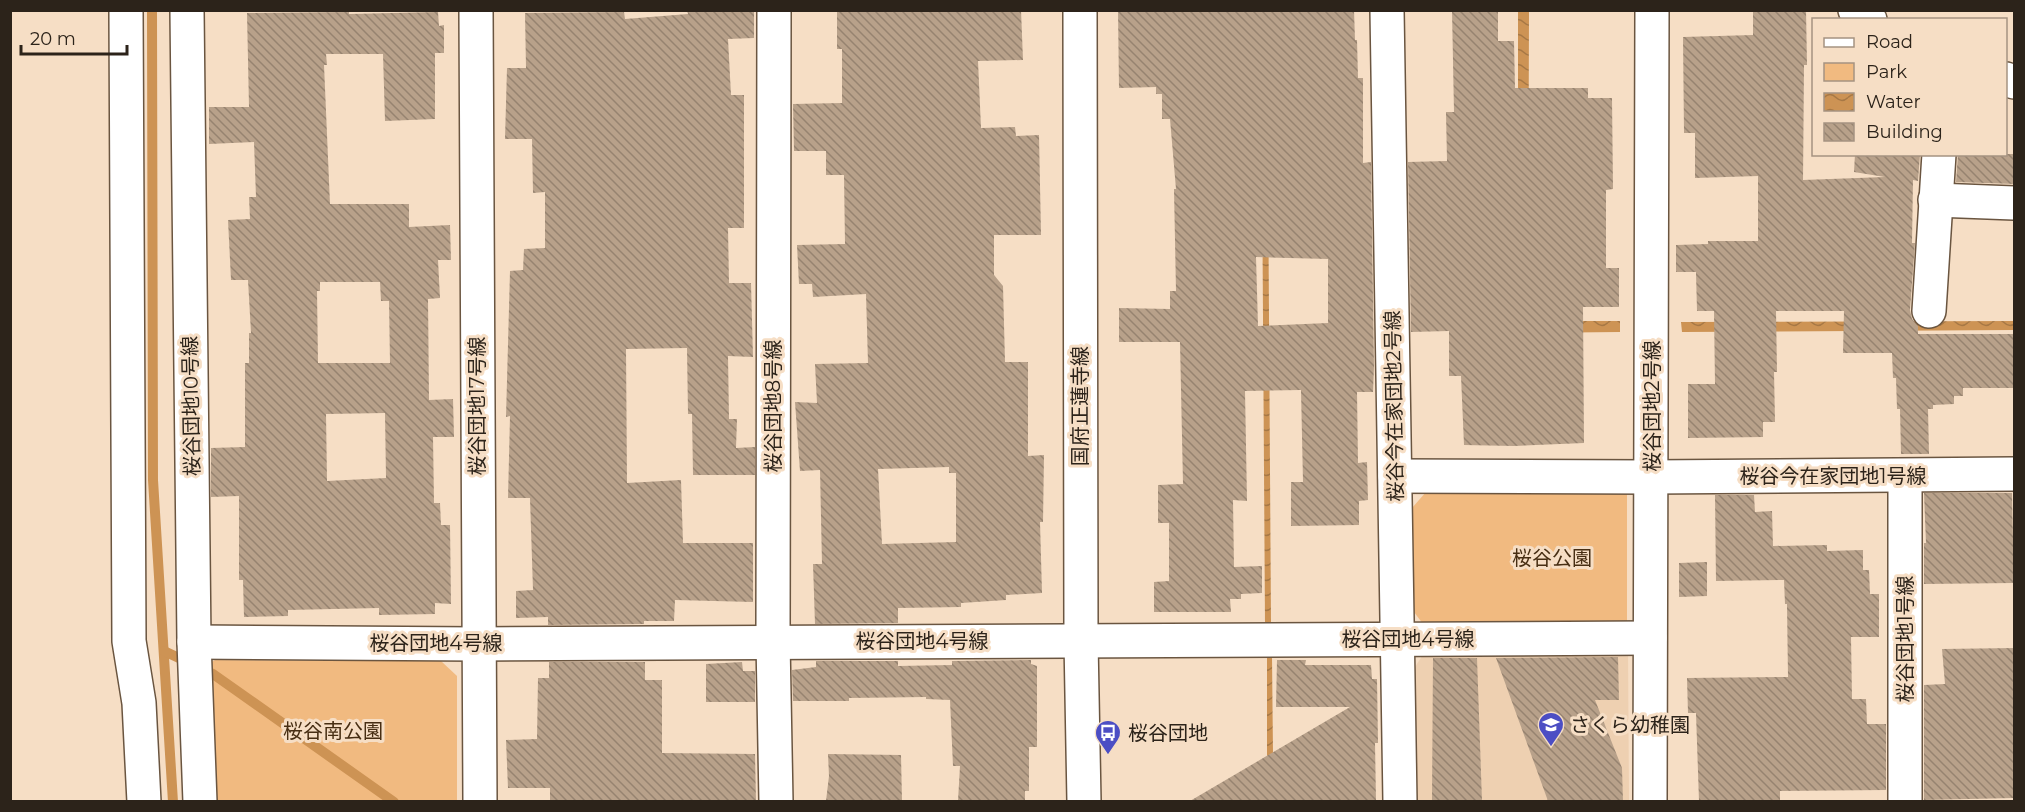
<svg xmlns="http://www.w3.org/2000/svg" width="2025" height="812" font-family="Montserrat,'Noto Sans JP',sans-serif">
<defs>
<pattern id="water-waves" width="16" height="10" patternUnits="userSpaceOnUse" patternTransform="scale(1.5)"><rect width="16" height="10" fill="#cd9354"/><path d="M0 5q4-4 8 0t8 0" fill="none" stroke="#a77845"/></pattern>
<pattern id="building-back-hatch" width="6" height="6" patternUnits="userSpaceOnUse" patternTransform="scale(1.5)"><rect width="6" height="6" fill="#b8a18a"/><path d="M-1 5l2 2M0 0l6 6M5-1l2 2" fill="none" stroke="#968370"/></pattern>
</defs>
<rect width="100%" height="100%" fill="#f6dec5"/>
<polygon fill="#eed0b1" points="1628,648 1629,801 1416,801 1415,667 1426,650"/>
<g fill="#f1ba80">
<polygon points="1627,489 1627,623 1426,628 1414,612 1412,508 1426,492"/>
<polygon points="215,660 441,661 457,676 457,801 217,801 210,663"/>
</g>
<g fill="url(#water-waves)">
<polygon points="1529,10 1528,321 1620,321 1620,332 1518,333 1518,11"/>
<polygon points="1261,11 1267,11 1271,623 1265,624"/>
<polygon points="2014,321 2014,330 1682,332 1681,322"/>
<polygon points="1267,656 1272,656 1273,754 1299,801 1293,801 1267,755"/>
</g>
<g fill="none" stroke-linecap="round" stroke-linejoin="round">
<g stroke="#cd9354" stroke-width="10">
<polyline points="152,10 153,480 173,802"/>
<polyline points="164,651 213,674 394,802"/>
</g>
</g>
<g fill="url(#building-back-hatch)" fill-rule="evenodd">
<polygon points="687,10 754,11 754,38 728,39 731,95 744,95 744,228 728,228 729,283 751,283 753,357 728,356 729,419 737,419 736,448 755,447 755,475 693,475 692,414 688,414 687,348 626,349 627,483 681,480 683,543 753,543 753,602 675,600 674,621 644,621 644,624 548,625 548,617 516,618 516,591 533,590 530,498 508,498 510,416 506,417 510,271 523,270 524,249 545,248 545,192 533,193 532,139 505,139 507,68 526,68 525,13 624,12 625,19 688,14"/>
<path d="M837 10H1021L1023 60 978 61 981 128 1015 127 1016 136 1039 135 1041 235H994V275L1003 286 1005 362H1028V456L1044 455 1043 522H1040L1042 593 1006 595V600L961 603V607L898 608V623L815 624 813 564H822L820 470 800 471 795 402 817 403 815 364 868 363 866 294 813 297 812 284H799L797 245 845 244 844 175H826V151H794L793 104 842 103V49H837ZM949 467V473H956V542L882 544 878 469Z"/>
<path d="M1118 10H1354L1355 40H1357L1358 78H1363V163L1371 162 1374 367 1373 392H1357L1358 463 1367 462 1368 500 1359 501V525L1291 526V482H1303L1301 390 1245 391 1247 501 1233 500 1234 567 1262 566V593L1241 594V599H1230L1231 612H1154V582L1169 581V523H1158V485L1183 484 1180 342H1119V308L1170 309V291H1176L1174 189H1176L1170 119H1162V94H1156V87L1119 88ZM1256 257 1328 259V323L1258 326Z"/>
<polygon points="1452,10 1498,10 1498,41 1514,41 1515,88 1588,88 1588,98 1612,98 1613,189 1606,190 1606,268 1619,268 1619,307 1583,307 1584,443 1514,446 1464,445 1461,376 1449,376 1449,331 1411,332 1408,162 1447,161 1446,112 1454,112"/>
<polygon points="1753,10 1806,10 1807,65 1804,65 1803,180 1885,177 1854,172 1855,154 1920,154 1918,181 1913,180 1912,243 1915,243 1910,310 1912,319 1918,326 1918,334 2014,334 2014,388 1963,388 1963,396 1954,396 1954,404 1933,405 1933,409 1928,409 1929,454 1901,454 1900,409 1897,409 1896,378 1893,378 1892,353 1843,353 1844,311 1776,311 1777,372 1774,372 1775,422 1763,422 1763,437 1688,438 1688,384 1715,384 1714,311 1697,311 1696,272 1676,272 1676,245 1708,244 1708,241 1758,241 1758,176 1695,178 1695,133 1684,133 1683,37 1753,35"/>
<path d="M349 12V14L438 12 439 26 444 25V53H435V119L385 121 383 54H326L327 65H324L330 204H409V227L450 225 451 260H438L440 298 428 299 429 400 453 399 454 437H433L434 503H440L441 525H450L451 604 435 603V614L379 615V608L288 610V616L244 617 243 580H239V496L211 497V448L245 447V363H249V333H251L248 280H231L228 220 250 219 249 197H256L254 142 209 144V107H249L247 13ZM320 282H380L381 301H389L390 363H318L317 291H320ZM385 413 386 478 327 481 326 414Z"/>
<polygon points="1958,154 2014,154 2014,184 1956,182"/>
<polygon points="1924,493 2012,493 2014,583 1924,584 1924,543 1926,543"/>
<polygon points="1715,495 1754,495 1755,512 1772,511 1773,546 1827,545 1827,551 1863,550 1863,570 1869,570 1870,594 1879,594 1879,637 1851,637 1852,699 1866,699 1867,724 1886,724 1886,790 1780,791 1780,800 1699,801 1696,713 1688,713 1687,678 1788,677 1787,604 1785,604 1784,580 1716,581"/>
<polygon points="1707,562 1707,596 1679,597 1679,563"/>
<polygon points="2014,648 2014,798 1924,800 1924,685 1945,684 1942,649"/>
<polygon points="1618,657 1619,700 1595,700 1622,768 1623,801 1548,801 1496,658"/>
<polygon points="1433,658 1477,658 1482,801 1432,801"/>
<polygon points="1031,660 1031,664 1037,666 1037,747 1029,747 1029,791 1025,791 1025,801 958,801 960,766 953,766 950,700 926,699 926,697 849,698 849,701 793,701 792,670 816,667 816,661 898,661 898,666 952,665 952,661"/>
<polygon points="1277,660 1306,660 1305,665 1371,665 1372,679 1377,679 1378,743 1375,743 1376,801 1190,801 1350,707 1276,707"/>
<polygon points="549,662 645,662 645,680 662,680 662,753 755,754 756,801 700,801 700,800 550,801 550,788 508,788 506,740 537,739 538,678 549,678"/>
<polygon points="742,662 743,671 755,671 755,702 706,702 706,664"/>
<polygon points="828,754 901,755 902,801 826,801 829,776"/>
</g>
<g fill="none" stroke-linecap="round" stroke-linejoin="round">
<defs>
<g id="minor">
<polyline points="126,10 129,641 139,703 144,802"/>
<polyline points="187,10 194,642 200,802"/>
<polyline points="476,10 480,802"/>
<polyline points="774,10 773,641 776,802"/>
<polyline points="1387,10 1400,802"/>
<polyline points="1855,10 1870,20"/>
<polyline points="2006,79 2014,82"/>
<polyline points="1935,200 2014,203"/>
<polyline points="1929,311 1939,154"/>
<polyline points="1395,476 1651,477 2014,474"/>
<polyline points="1905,476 1905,802"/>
<polyline points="194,642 478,644 1650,638"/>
<polyline points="1650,802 1652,10"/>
</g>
<polyline id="major" points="1080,10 1081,641 1084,802"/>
</defs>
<use href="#minor" stroke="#6a5540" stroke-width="36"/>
<use href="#major" stroke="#6a5540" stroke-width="36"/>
<use href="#minor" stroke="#fff" stroke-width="33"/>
<use href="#major" stroke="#fff" stroke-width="33"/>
</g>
<defs>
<symbol id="school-pin" viewBox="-11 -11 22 30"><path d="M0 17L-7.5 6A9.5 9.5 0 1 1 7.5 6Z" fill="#4c4ec4" stroke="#f6dec5"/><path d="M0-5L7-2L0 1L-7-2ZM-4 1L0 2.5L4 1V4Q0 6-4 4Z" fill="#fff"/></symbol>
<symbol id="bus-pin" viewBox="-11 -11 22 30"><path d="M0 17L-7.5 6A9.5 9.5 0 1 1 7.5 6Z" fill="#4c4ec4" stroke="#f6dec5"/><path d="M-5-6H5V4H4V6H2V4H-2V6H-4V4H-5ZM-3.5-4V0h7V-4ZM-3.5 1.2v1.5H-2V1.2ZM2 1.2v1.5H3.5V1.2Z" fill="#fff"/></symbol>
</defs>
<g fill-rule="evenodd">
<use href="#school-pin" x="1536" y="710" width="30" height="40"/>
<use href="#bus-pin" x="1093" y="718" width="30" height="40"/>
</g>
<g text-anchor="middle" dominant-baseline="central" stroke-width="6" stroke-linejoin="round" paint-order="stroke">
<g font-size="20" fill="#2c231a" stroke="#f6dec5">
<text transform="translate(191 406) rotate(-91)">桜谷団地10号線</text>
<text transform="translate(477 406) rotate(-90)">桜谷団地17号線</text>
<text transform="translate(773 406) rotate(-90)">桜谷団地8号線</text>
<text transform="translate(1080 406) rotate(-90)">国府正蓮寺線</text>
<text transform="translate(1394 406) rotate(-91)">桜谷今在家団地2号線</text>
<text transform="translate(1652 406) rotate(-90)">桜谷団地2号線</text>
<text x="1833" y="476">桜谷今在家団地1号線</text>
<text x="1408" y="639">桜谷団地4号線</text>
<text transform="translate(1905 639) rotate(-90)">桜谷団地1号線</text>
<text x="922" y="641">桜谷団地4号線</text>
<text x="436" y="643">桜谷団地4号線</text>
</g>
<g font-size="20" fill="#472e13" stroke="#f6dec5">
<text x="1552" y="558">桜谷公園</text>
<text x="333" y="731">桜谷南公園</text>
</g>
<g font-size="20" fill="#2c231a" stroke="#f6dec5" text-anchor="start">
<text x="1570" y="725">さくら幼稚園</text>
<text x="1128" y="733">桜谷団地</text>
</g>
</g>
<rect width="2025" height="812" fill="none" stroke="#2c231a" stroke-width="24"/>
<rect x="1812" y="18" width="195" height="138" fill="#f6dec5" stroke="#a59381" stroke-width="1.5"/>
<rect x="1824" y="38" width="30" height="9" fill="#ffffff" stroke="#a59381" stroke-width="1.5"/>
<text x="1866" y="48" font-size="18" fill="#2c231a">Road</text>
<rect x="1824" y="63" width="30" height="18" fill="#f1ba80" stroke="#a59381" stroke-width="1.5"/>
<text x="1866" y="78" font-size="18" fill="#2c231a">Park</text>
<rect x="1824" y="93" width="30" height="18" fill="url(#water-waves)" stroke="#a59381" stroke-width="1.5"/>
<text x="1866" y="108" font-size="18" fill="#2c231a">Water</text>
<rect x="1824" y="123" width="30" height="18" fill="url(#building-back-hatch)" stroke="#a59381" stroke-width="1.5"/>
<text x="1866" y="138" font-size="18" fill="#2c231a">Building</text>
<path d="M21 45v9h106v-9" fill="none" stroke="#2c231a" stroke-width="3"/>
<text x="30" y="45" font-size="18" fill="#2c231a" stroke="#f6dec5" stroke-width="4.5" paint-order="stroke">20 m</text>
</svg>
